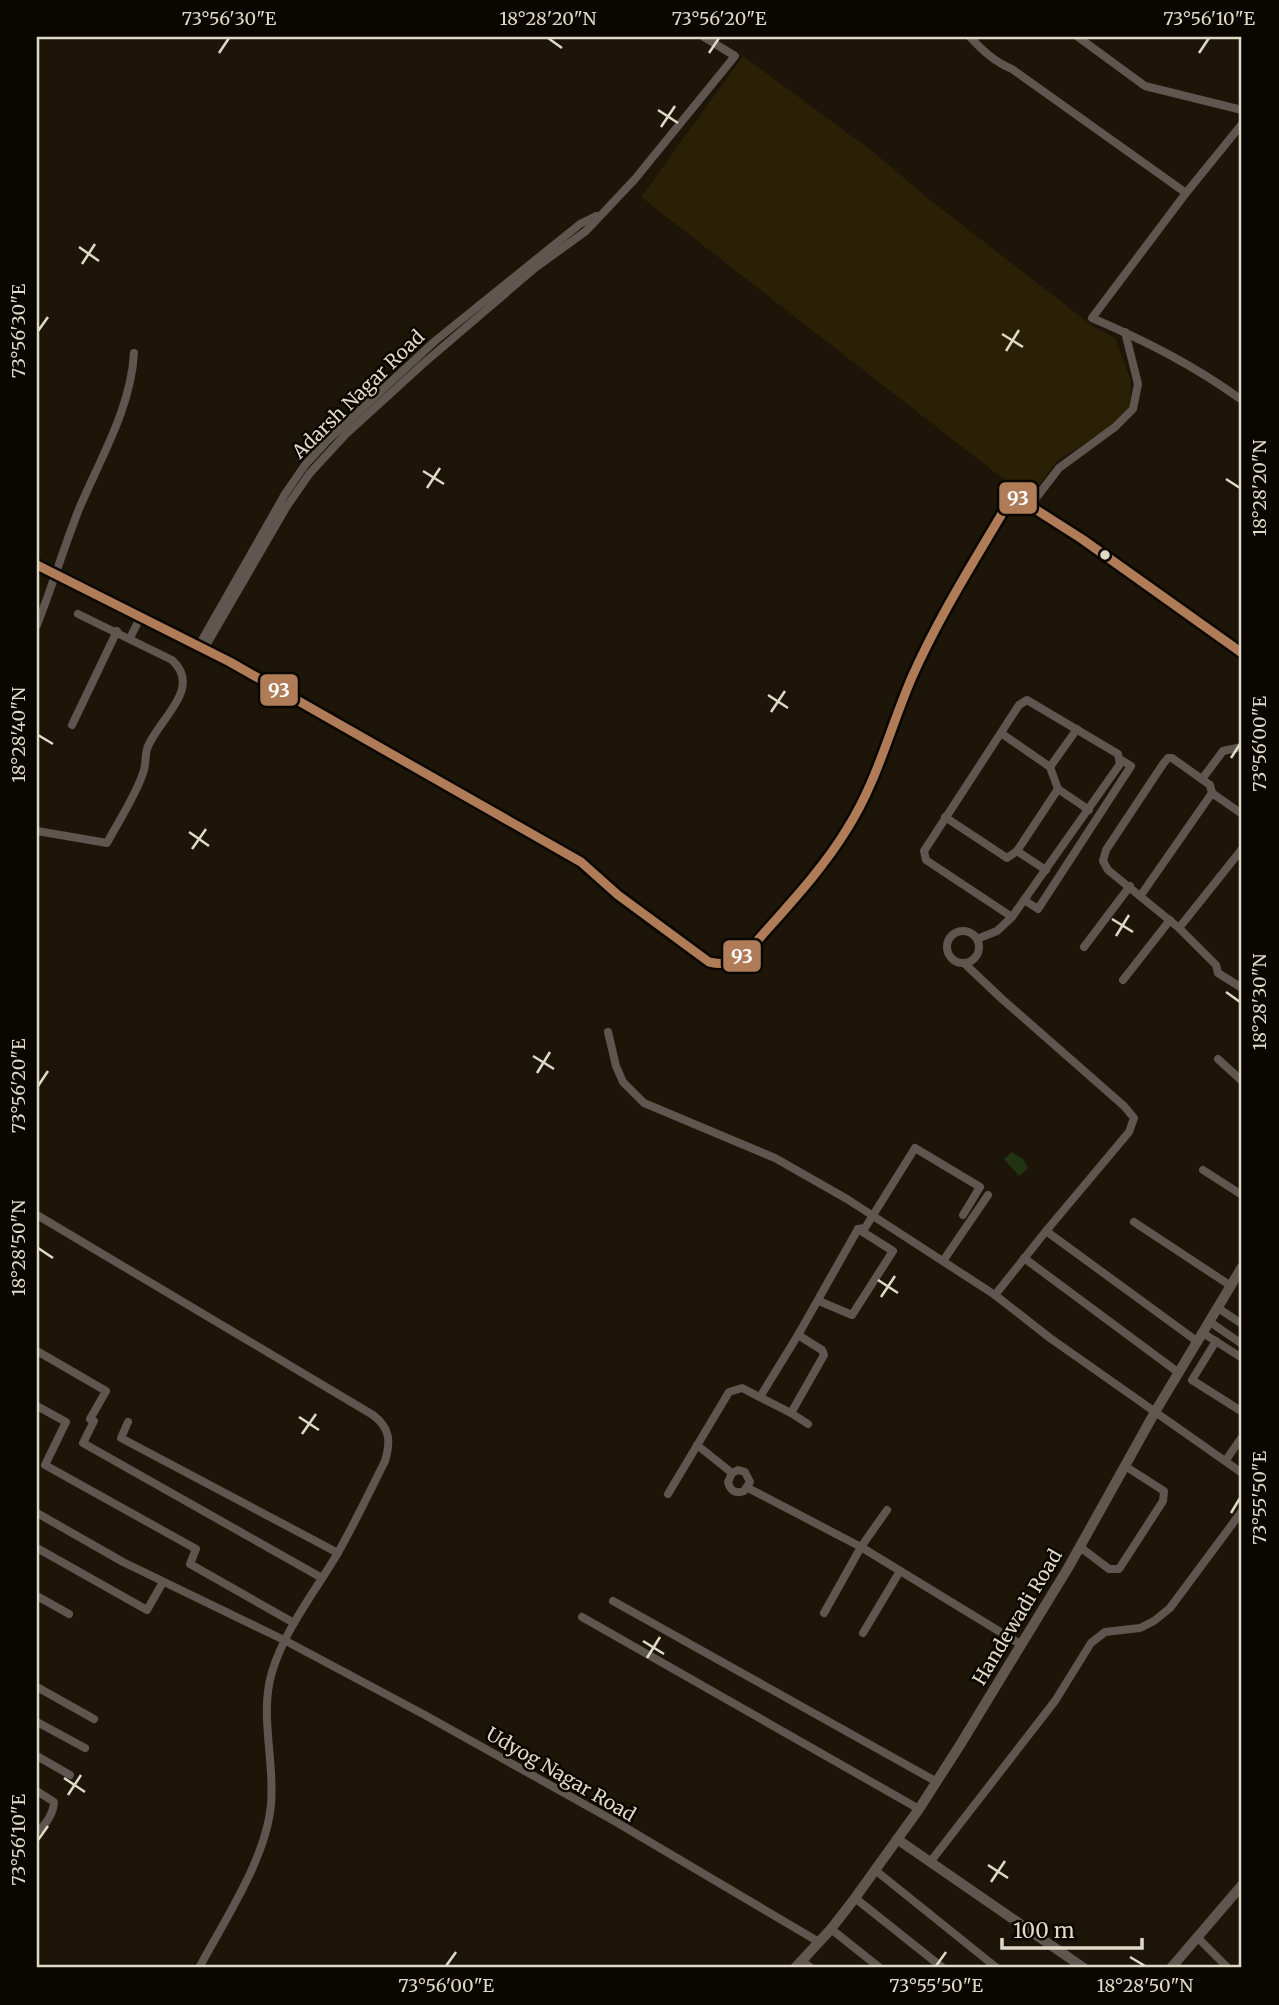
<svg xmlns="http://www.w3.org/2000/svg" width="1279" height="2005" font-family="Merriweather,serif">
<rect width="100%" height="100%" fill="#1d1608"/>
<polygon fill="#2a2005" points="743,56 877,155 926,197 1094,327 1115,338 1131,381 1130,409 1109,427 1056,462 1035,491 1024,495 641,197"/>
<polygon fill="#203412" points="1012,1152 1023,1159 1028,1168 1019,1176 1004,1159"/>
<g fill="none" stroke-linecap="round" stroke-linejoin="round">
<g stroke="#5e564f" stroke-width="8">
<path d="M970 37C983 51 995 62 1012 69L1186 193 1092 318C1148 342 1193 365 1242 400"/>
<polyline points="1078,37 1145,86 1242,110"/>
<polyline points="1186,193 1242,124"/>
<polyline points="1030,506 1059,468 1115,427 1133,409 1138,384 1125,332"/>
<path d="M37 565 230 662 581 862 618 895 709 962C727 966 736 962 750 949 783 911 821 872 847 829 877 782 890 728 912 677 940 614 978 555 1013 495L1082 539 1242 653"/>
<path d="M37 625C52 587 64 547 79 509 100 459 131 408 134 353"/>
<polyline points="130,638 140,618"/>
<polyline points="198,647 285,494 305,465 328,440 435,341 580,224 596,216"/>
<polyline points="204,649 287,506 310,473 346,434 424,363 535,268 586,231 635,179 735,56 704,37"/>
<polyline points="72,725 117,631"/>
<polyline points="1001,733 1050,767 1058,789 1089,810"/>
<polyline points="1050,767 1077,729"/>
<polyline points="1202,779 1223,751 1242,747"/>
<polyline points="1212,793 1242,814"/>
<polyline points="945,817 1007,858 1017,851 1058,789"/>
<path d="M37 831 107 843C118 822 138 792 144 770 146 764 145 756 147 749 156 721 204 689 172 660L78 614"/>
<polyline points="1017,851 1046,870"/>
<polyline points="1141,895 1212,793 1210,785 1172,758 1168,758 1163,764 1106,850 1103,861 1108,870 1179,928 1216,965 1218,973 1242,988"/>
<polyline points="1024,900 1038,909 1131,766 1120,759"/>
<polyline points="1179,928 1242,849"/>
<circle cx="963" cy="947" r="16"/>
<polyline points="977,939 997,931 1012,917 1120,764 1118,754 1027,700 1019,705 924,851 926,860 1012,917"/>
<polyline points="1084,947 1130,886"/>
<polyline points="965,964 1002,999 1124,1106 1134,1118 1129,1132 1046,1231 995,1295"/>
<polyline points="1123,980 1170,920"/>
<polyline points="608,1032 616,1066 623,1082 644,1103 775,1158 847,1199 995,1295 1050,1338 1242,1473"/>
<polyline points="1218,1059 1242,1081"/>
<polyline points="1203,1170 1242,1195"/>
<path d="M37 1215 373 1415C390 1428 391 1441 385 1461 369 1493 354 1525 336 1556 314 1593 285 1629 272 1672 259 1715 275 1760 271 1804 267 1857 224 1921 199 1968"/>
<polyline points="1134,1222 1231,1286"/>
<polyline points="1046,1231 1198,1342"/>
<polyline points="1024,1258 1179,1373"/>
<polyline points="943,1261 988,1195"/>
<polyline points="819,1301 852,1315 893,1251 858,1229"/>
<polyline points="1218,1308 1242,1324"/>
<polyline points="1210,1322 1242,1344"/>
<polyline points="1203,1333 1242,1358"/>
<polyline points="1216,1341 1192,1380 1241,1411"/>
<polyline points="37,1351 106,1391 90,1419 94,1421 83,1443 322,1578"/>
<polyline points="760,1397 798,1335"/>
<polyline points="37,1406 66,1422 45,1465 196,1549 190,1564 294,1623"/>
<polyline points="128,1422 121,1438 338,1553"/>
<polyline points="808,1424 791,1413 824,1355 822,1350 798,1335 858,1229 865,1228 915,1148 980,1187 963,1215"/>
<path d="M697 1445 732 1473 738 1470 745 1472 750 1482 744 1491C736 1494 730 1491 728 1482L732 1473"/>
<polyline points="1226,1460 1242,1437"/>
<polyline points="748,1488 861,1547 1020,1644"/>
<polyline points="668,1494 729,1392 742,1388 791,1413"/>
<polyline points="37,1513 123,1562 284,1640 423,1714 616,1822 819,1942"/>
<polyline points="1080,1547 1109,1569 1119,1569 1163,1501 1164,1491 1125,1466"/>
<polyline points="37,1548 147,1610 163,1582"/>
<polyline points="37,1596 69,1614"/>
<polyline points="613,1601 937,1782"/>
<polyline points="824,1613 861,1547 887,1510"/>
<polyline points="582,1617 919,1809"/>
<polyline points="863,1633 900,1571"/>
<polyline points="37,1687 94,1719"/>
<polyline points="37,1722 85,1748"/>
<polyline points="37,1756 70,1775"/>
<path d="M37 1791 54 1802C54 1812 45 1827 37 1831"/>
<polyline points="931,1861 1055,1701 1091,1643 1105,1632 1140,1628 1154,1621 1170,1608 1242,1511"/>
<polyline points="875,1870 997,1968"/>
<polyline points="855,1898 943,1968"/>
<polyline points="831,1929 880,1968"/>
<polyline points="1197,1937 1228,1968"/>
<polyline points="802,1961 811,1968"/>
</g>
<g stroke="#5e564f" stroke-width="10">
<polyline points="897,1839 1084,1968"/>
<polyline points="1171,1968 1242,1885"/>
</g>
<polyline stroke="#61574f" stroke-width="10" points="795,1968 831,1929 855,1898 919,1809 960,1745 1068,1568 1155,1412 1242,1267"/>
<defs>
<path id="bus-1" d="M37 565 230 662 581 862 618 895 709 962C727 966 736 962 750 949 783 911 821 872 847 829 877 782 890 728 912 677 940 614 978 555 1013 495L1082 539 1242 653"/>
</defs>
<use href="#bus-1" stroke="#0a0600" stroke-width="14"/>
<use href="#bus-1" stroke="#b07c57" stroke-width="9"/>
</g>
<path fill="none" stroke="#dfd9c7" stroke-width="2.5" d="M548 38 562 48M219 53 229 38M709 53 719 38M1199 53 1209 38M658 110 678 123M661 127 675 106M79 247 99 261M82 264 95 244M38 331 48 317M1002 334 1023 347M1006 351 1019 330M423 471 444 484M1226 479 1240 488M427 488 440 468M768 695 788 708M771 712 785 691M38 735 53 744M1231 758 1240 744M189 832 209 846M192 849 206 829M1112 919 1133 932M1116 936 1129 915M1226 992 1240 1002M533 1056 554 1069M537 1073 550 1052M38 1086 48 1071M38 1248 53 1258M878 1280 898 1293M881 1297 895 1276M299 1417 319 1430M302 1434 316 1414M1231 1513 1240 1498M643 1641 664 1654M647 1658 660 1637M64 1778 85 1792M68 1795 81 1775M38 1840 48 1826M988 1865 1008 1878M991 1882 1005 1861M1130 1957 1145 1966M446 1966 456 1952M936 1966 946 1952"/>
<circle fill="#dfd9c7" stroke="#0a0600" stroke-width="2.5" cx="1105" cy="555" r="6"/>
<g text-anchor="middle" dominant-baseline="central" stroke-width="5" stroke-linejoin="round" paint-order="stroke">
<g font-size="19" fill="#dfd9c7" stroke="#0a0600">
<text transform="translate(358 394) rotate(-44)">Adarsh Nagar Road</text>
<text transform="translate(1017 1617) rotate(-59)">Handewadi Road</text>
<text transform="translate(561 1774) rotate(30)">Udyog Nagar Road</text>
</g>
</g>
<g stroke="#0a0600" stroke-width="2.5">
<rect x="998" y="481" width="40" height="34" rx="7" fill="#b07c57"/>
<rect x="259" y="673" width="40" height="34" rx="7" fill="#b07c57"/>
<rect x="722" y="939" width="40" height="34" rx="7" fill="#b07c57"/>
</g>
<g font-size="19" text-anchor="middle" font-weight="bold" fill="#fff">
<text x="1018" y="505">93</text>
<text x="279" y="697">93</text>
<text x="742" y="963">93</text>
</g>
<rect width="1279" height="2005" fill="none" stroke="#0a0600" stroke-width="77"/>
<path d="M1002 1938v10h140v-10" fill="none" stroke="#dfd9c7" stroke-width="3.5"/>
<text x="1013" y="1938" font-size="21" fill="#dfd9c7" stroke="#0a0600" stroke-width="5" paint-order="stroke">100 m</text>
<rect x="38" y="38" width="1202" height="1928" fill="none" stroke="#dfd9c7" stroke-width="2.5"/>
<g font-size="18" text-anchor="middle" fill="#dfd9c7">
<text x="229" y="25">73°56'30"E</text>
<text x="548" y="25">18°28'20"N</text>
<text x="719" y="25">73°56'20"E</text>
<text x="1209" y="25">73°56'10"E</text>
<text transform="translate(19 331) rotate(-90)" y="6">73°56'30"E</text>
<text transform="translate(1260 488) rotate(-90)" y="6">18°28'20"N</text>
<text transform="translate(19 735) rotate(-90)" y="6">18°28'40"N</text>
<text transform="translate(1260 744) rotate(-90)" y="6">73°56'00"E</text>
<text transform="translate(1260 1002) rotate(-90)" y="6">18°28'30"N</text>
<text transform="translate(19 1086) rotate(-90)" y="6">73°56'20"E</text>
<text transform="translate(19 1248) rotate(-90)" y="6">18°28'50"N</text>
<text transform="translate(1260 1498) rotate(-90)" y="6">73°55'50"E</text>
<text transform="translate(19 1840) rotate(-90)" y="6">73°56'10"E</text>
<text x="446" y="1992">73°56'00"E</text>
<text x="936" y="1992">73°55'50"E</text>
<text x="1145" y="1992">18°28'50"N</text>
</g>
</svg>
